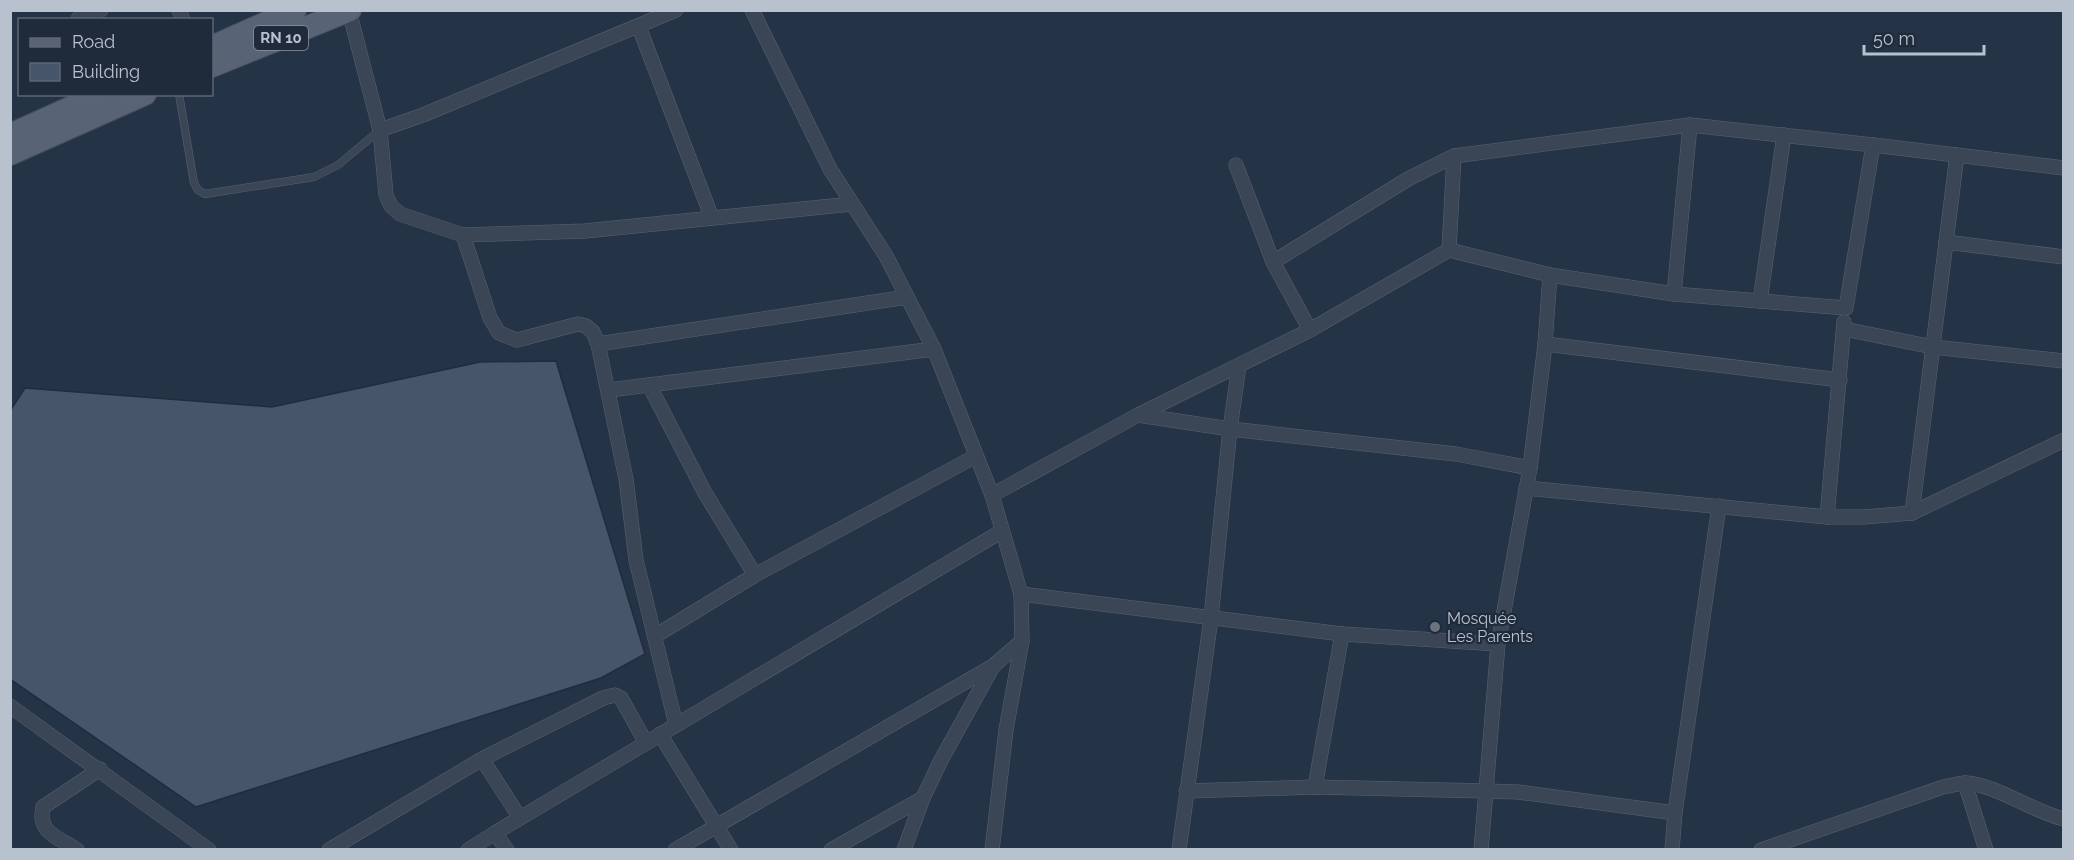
<svg xmlns="http://www.w3.org/2000/svg" width="2074" height="860" font-family="Raleway,sans-serif">
<rect width="100%" height="100%" fill="#253346"/>
<polygon fill="#47556b" stroke="#212c3d" stroke-width="1.5" points="556,361 645,654 601,678 196,807 10,679 10,411 25,388 272,407 480,362"/>
<g fill="none" stroke-linecap="round" stroke-linejoin="round">
<defs>
<polyline id="lane" points="179,94 194,183 198,190 205,194 314,177 338,165 380,130"/>
<g id="street">
<polyline points="179,10 183,20"/>
<polyline points="752,10 830,169 886,256 934,349 992,495 1021,594 1022,641 1006,730 992,850"/>
<polyline points="349,11 380,130 423,115 676,10"/>
<polyline points="78,19 101,10"/>
<polyline points="639,27 712,218"/>
<polyline points="380,130 386,195 391,206 400,214 463,235 585,231 852,204"/>
<polyline points="1236,165 1273,262 1310,330"/>
<polyline points="463,235 490,318 499,333 517,340 578,324 586,326 593,332 598,344 626,479 636,560 676,725"/>
<polyline points="1946,242 2064,257"/>
<polyline points="1449,250 1550,275 1674,294 1846,308 1873,145 2064,168"/>
<polyline points="1273,262 1408,179 1454,156"/>
<polyline points="1674,294 1690,125 1873,145"/>
<polyline points="1760,301 1784,135"/>
<polyline points="1844,329 1933,347 2064,361"/>
<polyline points="598,344 907,297"/>
<polyline points="1545,344 1840,380"/>
<polyline points="649,385 705,493 755,575"/>
<polyline points="609,390 934,349"/>
<polyline points="1138,415 1310,330 1449,250 1454,156 1690,125"/>
<polyline points="1526,488 1827,517 1864,517 1912,513 1957,155"/>
<polyline points="992,495 1138,415 1230,429 1456,454 1530,468"/>
<polyline points="1912,513 2064,440"/>
<polyline points="1827,517 1844,322"/>
<polyline points="1021,594 1342,634 1498,644 1530,468 1545,344 1550,275"/>
<polyline points="655,636 755,575 976,456"/>
<polyline points="10,706 209,850"/>
<polyline points="660,734 731,850"/>
<polyline points="482,759 520,818"/>
<polyline points="1965,783 1986,850"/>
<polyline points="1315,787 1342,634"/>
<polyline points="1186,791 1315,787 1486,791 1498,644"/>
<path d="M77 850C58 837 37 833 43 807L100 769"/>
<polyline points="329,850 482,759 603,698 615,695 621,698 646,743"/>
<polyline points="468,850 495,833"/>
<polyline points="507,850 495,833 1002,531"/>
<polyline points="675,850 993,666 1022,641"/>
<polyline points="831,850 923,798"/>
<polyline points="904,850 923,798 940,762 992,668"/>
<polyline points="1179,850 1211,618 1230,429 1239,366"/>
<polyline points="1481,850 1486,791 1518,792 1675,813 1719,506"/>
<polyline points="1672,850 1675,813"/>
<path d="M1761 850 1943 787C1950 786 1959 783 1966 783 1994 784 2034 812 2064 819"/>
</g>
<g id="primary">
<polyline points="212,47 295,10"/>
<polyline points="212,66 350,10"/>
<polyline points="10,135 101,94"/>
<polyline points="10,154 145,94"/>
</g>
</defs>
<use href="#lane" stroke="#596372" stroke-width="8"/>
<use href="#street" stroke="#596372" stroke-width="15"/>
<use href="#primary" stroke="#444e5e" stroke-width="24"/>
<use href="#lane" stroke="#3a4555" stroke-width="7"/>
<use href="#street" stroke="#3a4555" stroke-width="14"/>
<use href="#primary" stroke="#586475" stroke-width="22"/>
</g>
<circle fill="#6b7280" stroke="#1f2a3b" stroke-width="2" cx="1435" cy="627" r="6"/>
<g text-anchor="middle" dominant-baseline="central" stroke-width="4.5" stroke-linejoin="round" paint-order="stroke">
<rect fill="#1f2a3b" stroke="#8a94a2" stroke-width="1.5" x="254" y="26" width="54" height="24" rx="4.5"/>
<g font-size="15" font-weight="bold" fill="#b8c1ce">
<text x="281" y="38">RN 10</text>
</g>
<g font-size="16" fill="#b8c1ce" stroke="#1f2a3b" text-anchor="start">
<text x="1447" y="618">Mosquée<tspan x="1447" dy="18">Les Parents</tspan></text>
</g>
</g>
<rect width="2074" height="860" fill="none" stroke="#b8c1ce" stroke-width="24"/>
<rect x="18" y="18" width="195" height="78" fill="#1f2a3b" stroke="#5c6676" stroke-width="1.5"/>
<rect x="30" y="38" width="30" height="9" fill="#586475" stroke="#5c6676" stroke-width="1.5"/>
<text x="72" y="48" font-size="18" fill="#b8c1ce">Road</text>
<rect x="30" y="63" width="30" height="18" fill="#47556b" stroke="#5c6676" stroke-width="1.5"/>
<text x="72" y="78" font-size="18" fill="#b8c1ce">Building</text>
<path d="M1864 45v9h120v-9" fill="none" stroke="#b8c1ce" stroke-width="3"/>
<text x="1873" y="45" font-size="18" fill="#b8c1ce" stroke="#1f2a3b" stroke-width="4.5" paint-order="stroke">50 m</text>
</svg>
